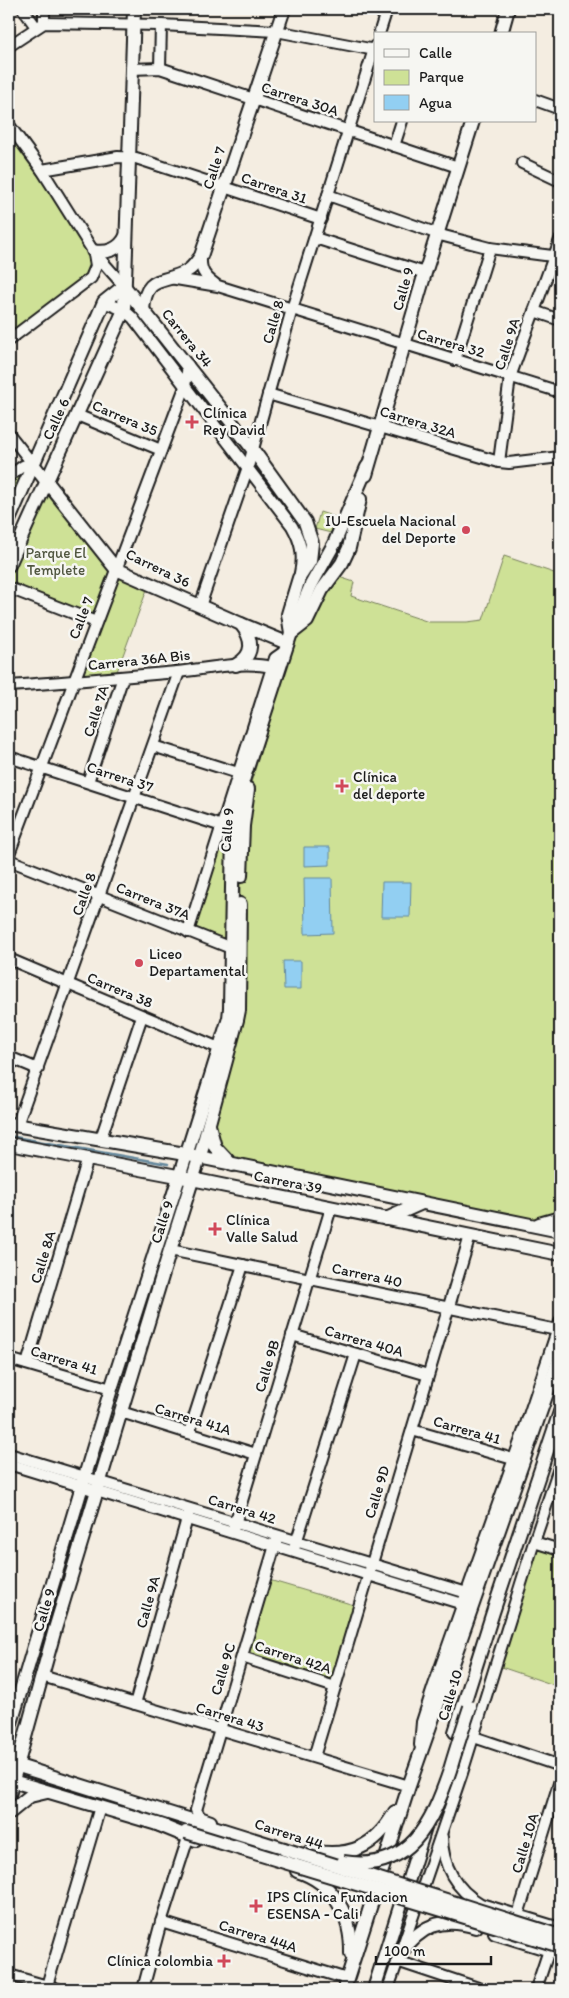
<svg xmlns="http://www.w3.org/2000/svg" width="569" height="1998" font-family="Itim,sans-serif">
<rect width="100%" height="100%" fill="#f4ede1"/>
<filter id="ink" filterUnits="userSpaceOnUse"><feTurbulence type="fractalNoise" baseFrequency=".02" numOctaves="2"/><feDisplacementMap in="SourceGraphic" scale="10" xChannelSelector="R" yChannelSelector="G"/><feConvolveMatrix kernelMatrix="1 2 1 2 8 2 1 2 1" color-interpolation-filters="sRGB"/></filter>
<g filter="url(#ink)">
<g fill="#cee196" stroke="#757e59">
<polygon points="9,125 93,251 95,270 9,340"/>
<polygon points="20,470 24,473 9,507 9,477"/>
<polygon points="46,481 116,569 149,584 115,677 74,682 96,622 9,588 9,565"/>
<polygon points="320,512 335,517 331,533 315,529"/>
<polygon points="504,556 560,575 560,1218 546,1224 232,1165 210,1136 240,957 240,886 243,826 246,799 288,661 285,651 333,575 354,582 351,596 429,622 467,622 483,620"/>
<polygon points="222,826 233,828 231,948 188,932"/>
<polygon points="534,1542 560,1550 560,1687 495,1665"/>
<polygon points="269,1580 354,1605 332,1681 247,1654"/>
</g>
<g fill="#92cff2" stroke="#63879c">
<polygon points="304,847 330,847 330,865 304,866"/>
<polygon points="304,878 332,878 333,933 305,934"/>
<polygon points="382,882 411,882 410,917 381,917"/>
<polygon points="283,961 301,961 301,989 284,989"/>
</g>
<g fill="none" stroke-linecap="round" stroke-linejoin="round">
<polyline stroke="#63879c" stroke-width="2.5" points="9,1136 168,1164"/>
<defs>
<g id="minor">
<polyline points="23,9 36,27"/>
<polyline points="44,23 44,9"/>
<polyline points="379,34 387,9"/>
<polyline points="9,46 44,23 161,25 276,31 375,50"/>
<polyline points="160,68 161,25"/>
<polyline points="131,69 160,68 458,167"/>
<polyline points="535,100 560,109"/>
<polyline points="9,125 42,170 93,251 124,286"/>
<polyline points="394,146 402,121"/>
<polyline points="522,163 560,181"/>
<polyline points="42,170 118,157 136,158 321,219"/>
<polyline points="328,195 444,236 490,248 560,257"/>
<polyline points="315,238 425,273"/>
<path d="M201 256C200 270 204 276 215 284"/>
<polyline points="170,278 218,286 560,392"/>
<path d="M104 302 124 310 133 318 292 526C301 542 304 555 300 573"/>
<polyline points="534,311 560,320"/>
<polyline points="9,340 91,278 96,266 94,254"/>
<polyline points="455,360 490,248"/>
<polyline points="268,394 499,462 509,463 560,457"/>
<polyline points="77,415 161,450"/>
<polyline points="9,434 32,463 23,466 9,476"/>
<polyline points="499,462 510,377 560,240"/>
<polyline points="9,588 96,622"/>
<polyline points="200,606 248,467 292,309 375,46"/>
<path d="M9 686C65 682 121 677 177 672 208 669 242 660 272 667"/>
<polyline points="153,746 238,773"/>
<polyline points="9,757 222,826"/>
<polyline points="88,782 123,677"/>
<polyline points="9,854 185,387 188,365"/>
<polyline points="9,860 231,948"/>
<polyline points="188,932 275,658 285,651"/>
<polyline points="9,959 219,1048"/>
<polyline points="9,1057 38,1069"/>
<polyline points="17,1125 179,672"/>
<polyline points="101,1138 142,1016"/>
<polyline points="170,1250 557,1330"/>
<polyline points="292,1335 428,1375"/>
<polyline points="9,1359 111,1389"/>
<polyline points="27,1364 88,1158"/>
<polyline points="121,1412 256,1454"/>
<polyline points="412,1430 513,1459"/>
<polyline points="189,1433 243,1265"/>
<polyline points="9,1454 467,1593"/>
<polyline points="9,1464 463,1604"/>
<polyline points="234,1527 331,1208"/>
<polyline points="534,1542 560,1550"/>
<polyline points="295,1546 356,1354"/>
<polyline points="242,1657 335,1687"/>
<polyline points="42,1676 409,1786"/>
<polyline points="135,1704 188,1515"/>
<polyline points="474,1737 560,1766"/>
<polyline points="420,1745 422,1722 433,1688 522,1436 560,1322"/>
<polyline points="314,1757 470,1236"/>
<polyline points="211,1821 200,1817 196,1810 276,1542"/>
<path d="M442 1837C442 1865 456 1890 481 1904L560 1928"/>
<polyline points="518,1915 560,1780"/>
<polyline points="161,1922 347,1979"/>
<polyline points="397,1961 481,1989"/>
<polyline points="9,1975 58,1989"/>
<polyline points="46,1989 100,1807"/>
<polyline points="143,1989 161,1922 188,1838"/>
<polyline points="388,1989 462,1773 534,1542 560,1465"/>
<polyline points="536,1989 549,1950"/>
</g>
<g id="major">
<polyline points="501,34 508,9"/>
<path d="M93 251C107 254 120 249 126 236"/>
<polyline points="124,286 248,443 305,522 312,543 310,561 299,578 288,614 291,633"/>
<path d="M143 310C146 273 164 285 187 271 193 268 197 261 201 256L284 9"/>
<polyline points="32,463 116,569 241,624 287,643"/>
<polyline points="366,475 425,273 473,121"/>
<polyline points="9,520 104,302 124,286"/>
<polyline points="9,565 124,310 134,9"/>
<polyline points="293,632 307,621 322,590 342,563 349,548 360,499"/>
<path d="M236 665C255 655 253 639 241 624"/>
<polyline points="241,876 243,826 248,789"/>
<polyline points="9,1124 179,1153 560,1231"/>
<polyline points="209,1125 215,1147 232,1165"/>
<polyline points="9,1144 172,1175 560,1254"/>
<polyline points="386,1219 422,1203"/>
<polyline points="539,1224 560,1218"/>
<polyline points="9,1730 111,1389 189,1146 229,1018 230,1008 233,828 238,796 291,633 311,585 334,544 367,467"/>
<polyline points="455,1732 493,1612 560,1412"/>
<polyline points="9,1763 284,1849"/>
<polyline points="9,1780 164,1826"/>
<polyline points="9,1795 55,1629 170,1250 202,1149 237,1020 239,1010 240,904"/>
<polyline points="9,1813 30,1796 47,1792"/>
<polyline points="157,1824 196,1840"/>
<path d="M310 1851C349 1858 375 1848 395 1812"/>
<path d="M297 1871C334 1882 352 1917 351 1954"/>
<polyline points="495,1933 560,1953"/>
<path d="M399 1955C420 1926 441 1916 476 1927"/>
<polyline points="344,1989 409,1786 560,1356"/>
<polyline points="374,1989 425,1828"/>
</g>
</defs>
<use href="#minor" stroke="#1c1c1c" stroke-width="14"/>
<use href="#major" stroke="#1c1c1c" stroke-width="16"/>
<use href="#minor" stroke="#f6f6f2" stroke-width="10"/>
<use href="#major" stroke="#f6f6f2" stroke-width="12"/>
<defs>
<g id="major-bridge">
<polyline points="186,1832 560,1946"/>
<polyline points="284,1849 560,1936"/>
<path d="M343 1862C410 1873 432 1823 450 1770 456 1749 463 1728 470 1707"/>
</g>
</defs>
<use href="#major-bridge" stroke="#1c1c1c" stroke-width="16" stroke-linecap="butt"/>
<use href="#major-bridge" stroke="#f6f6f2" stroke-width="12"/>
</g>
</g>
<g fill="#d1495b" stroke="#f6f6f2" stroke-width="2">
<path d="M189.5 414.5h5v5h5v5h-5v5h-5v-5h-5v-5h5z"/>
<circle cx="466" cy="530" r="5"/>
<path d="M339.5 778.5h5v5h5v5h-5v5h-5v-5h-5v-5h5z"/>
<circle cx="139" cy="963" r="5"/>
<path d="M212.5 1221.5h5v5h5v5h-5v5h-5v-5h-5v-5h5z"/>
<path d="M253.5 1898.5h5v5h5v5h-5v5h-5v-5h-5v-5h5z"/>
<path d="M221.5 1953.5h5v5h5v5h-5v5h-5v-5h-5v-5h5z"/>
</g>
<g text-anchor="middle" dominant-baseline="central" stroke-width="5" stroke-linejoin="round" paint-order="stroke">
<g font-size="15" fill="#1c1c1c" stroke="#f6f6f2">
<text transform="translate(300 99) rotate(18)">Carrera 30A</text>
<text transform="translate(214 168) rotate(-72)">Calle 7</text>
<text transform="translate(274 188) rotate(19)">Carrera 31</text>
<text transform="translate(403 289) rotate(-74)">Calle 9</text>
<text transform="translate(273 322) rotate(-74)">Calle 8</text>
<text transform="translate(187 338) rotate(51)">Carrera 34</text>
<text transform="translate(451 343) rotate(17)">Carrera 32</text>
<text transform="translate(507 344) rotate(-72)">Calle 9A</text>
<text transform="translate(125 418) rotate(23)">Carrera 35</text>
<text transform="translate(56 419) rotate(-65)">Calle 6</text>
<text transform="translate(418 422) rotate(17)">Carrera 32A</text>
<text transform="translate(158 568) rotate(26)">Carrera 36</text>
<text transform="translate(81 618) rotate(-69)">Calle 7</text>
<text transform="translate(139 660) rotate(-6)">Carrera 36A Bis</text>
<text transform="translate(96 711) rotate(-72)">Calle 7A</text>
<text transform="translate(120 777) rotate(18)">Carrera 37</text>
<text transform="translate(227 830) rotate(-86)">Calle 9</text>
<text transform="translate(84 894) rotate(-70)">Calle 8</text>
<text transform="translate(153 901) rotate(22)">Carrera 37A</text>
<text transform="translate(120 990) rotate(23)">Carrera 38</text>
<text transform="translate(288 1182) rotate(11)">Carrera 39</text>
<text transform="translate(162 1222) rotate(-72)">Calle 9</text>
<text transform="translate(43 1257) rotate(-73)">Calle 8A</text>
<text transform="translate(367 1275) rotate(12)">Carrera 40</text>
<text transform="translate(364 1341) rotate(16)">Carrera 40A</text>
<text transform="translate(64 1360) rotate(17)">Carrera 41</text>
<text transform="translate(267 1366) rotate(-73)">Calle 9B</text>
<text transform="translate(193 1419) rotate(17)">Carrera 41A</text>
<text transform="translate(467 1430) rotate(16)">Carrera 41</text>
<text transform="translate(377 1492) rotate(-73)">Calle 9D</text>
<text transform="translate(242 1509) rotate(17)">Carrera 42</text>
<text transform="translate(148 1602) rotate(-74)">Calle 9A</text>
<text transform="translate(44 1610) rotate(-73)">Calle 9</text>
<text transform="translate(293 1657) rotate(18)">Carrera 42A</text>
<text transform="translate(223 1669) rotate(-73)">Calle 9C</text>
<text transform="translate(450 1695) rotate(-73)">Calle 10</text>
<text transform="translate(230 1717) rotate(17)">Carrera 43</text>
<text transform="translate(289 1834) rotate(18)">Carrera 44</text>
<text transform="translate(525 1843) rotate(-73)">Calle 10A</text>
<text transform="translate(258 1936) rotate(17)">Carrera 44A</text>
</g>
<g font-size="15" fill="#1c1c1c" stroke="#f6f6f2" text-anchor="start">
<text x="203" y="413">Clínica<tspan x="203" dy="17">Rey David</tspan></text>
<text x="456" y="521" text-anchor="end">IU-Escuela Nacional<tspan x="456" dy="17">del Deporte</tspan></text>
<text x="353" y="777">Clínica<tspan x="353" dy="17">del deporte</tspan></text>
<text x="149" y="954">Liceo<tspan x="149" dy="17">Departamental</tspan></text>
<text x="226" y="1220">Clínica<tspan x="226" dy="17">Valle Salud</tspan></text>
<text x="267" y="1897">IPS Clínica Fundacion<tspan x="267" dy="17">ESENSA - Cali</tspan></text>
<text x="213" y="1961" text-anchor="end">Clínica colombia</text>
</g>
<g font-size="15" fill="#515741" stroke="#f6f6f2">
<text x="56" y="553">Parque El<tspan x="56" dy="17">Templete</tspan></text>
</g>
</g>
<rect width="569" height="1998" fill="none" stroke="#f6f6f2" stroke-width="30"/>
<rect x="15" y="15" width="539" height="1968" fill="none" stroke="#1c1c1c" stroke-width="2" filter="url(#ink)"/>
<rect x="374" y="32" width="162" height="90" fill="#f6f6f2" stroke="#9f9f9c"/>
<rect x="384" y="49" width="25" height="8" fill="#f6f6f2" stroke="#9f9f9c"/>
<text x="419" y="58" font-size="15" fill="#1c1c1c">Calle</text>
<rect x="384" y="70" width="25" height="15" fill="#cee196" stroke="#9f9f9c"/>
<text x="419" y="82" font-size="15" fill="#1c1c1c">Parque</text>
<rect x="384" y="95" width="25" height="15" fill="#92cff2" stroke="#9f9f9c"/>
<text x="419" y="108" font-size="15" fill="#1c1c1c">Agua</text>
<path d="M376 1956v8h115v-8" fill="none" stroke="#1c1c1c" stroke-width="2.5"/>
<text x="384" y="1956" font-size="15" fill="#1c1c1c" stroke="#f6f6f2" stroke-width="4" paint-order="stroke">100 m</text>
</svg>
